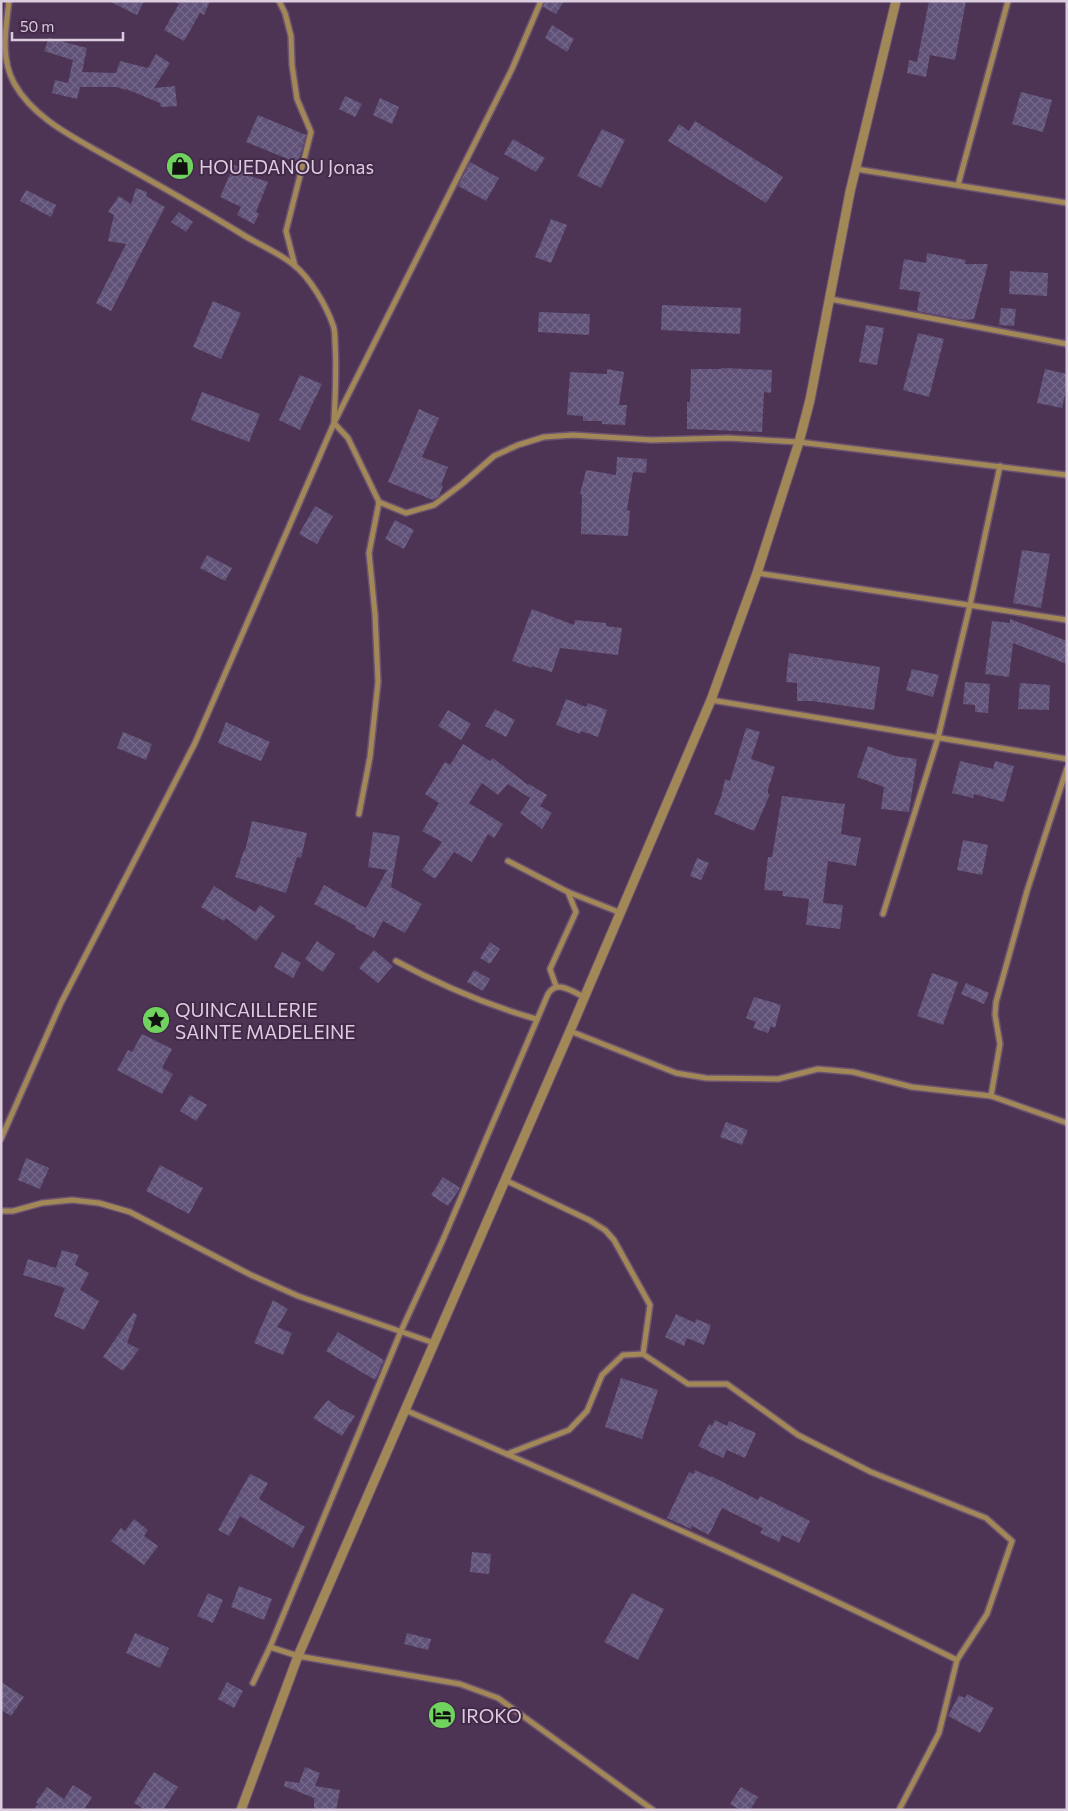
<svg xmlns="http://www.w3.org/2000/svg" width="1068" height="1811" font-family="Commissioner,sans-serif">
<defs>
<pattern id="building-cross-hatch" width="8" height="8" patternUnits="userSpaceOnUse" patternTransform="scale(1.25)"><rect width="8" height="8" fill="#5f5177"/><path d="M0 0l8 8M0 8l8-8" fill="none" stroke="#75698a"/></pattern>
</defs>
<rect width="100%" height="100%" fill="#4e3454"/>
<g fill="url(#building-cross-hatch)">
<polygon points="109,1 144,1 137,15"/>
<polygon points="173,1 210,1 204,15 200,13 184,41 164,30 179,4"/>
<polygon points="545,1 564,1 556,14 543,7"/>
<polygon points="929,1 966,1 955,60 930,55 926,77 907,73 909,60 917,62"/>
<polygon points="552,25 574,39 567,52 545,38"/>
<polygon points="49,38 87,48 82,72 116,73 120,61 148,68 156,54 170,63 154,88 175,86 177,106 161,107 160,103 126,89 126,90 117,87 80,87 77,99 52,93 55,80 68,83 73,60 44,51"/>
<polygon points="1021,92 1052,100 1043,132 1012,124"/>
<polygon points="345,96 362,104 355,117 339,109"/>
<polygon points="380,98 399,107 392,124 373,115"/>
<polygon points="258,115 306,135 298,163 246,142"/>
<polygon points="695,121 783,177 766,203 668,141 679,124 689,131"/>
<polygon points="602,129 625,140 601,188 577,176"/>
<polygon points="513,139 545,158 536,172 504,154"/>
<polygon points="470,162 499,178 486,201 458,186"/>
<polygon points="234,165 251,173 250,176 268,182 256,212 259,214 254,224 237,215 241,207 220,197"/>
<polygon points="136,188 147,192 146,196 165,207 111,311 96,303 126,244 108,241 114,215 108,212 119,196 131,204"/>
<polygon points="26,190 56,205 51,217 20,201"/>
<polygon points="179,212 193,222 186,232 171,222"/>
<polygon points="551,219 567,225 551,263 535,257"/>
<polygon points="927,253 966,260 965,264 988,264 974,319 965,320 917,311 920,292 899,289 904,259 926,263"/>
<polygon points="1010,271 1048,273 1047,296 1009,294"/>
<polygon points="213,301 241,313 221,359 193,347"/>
<polygon points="662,305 741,308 740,334 661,330"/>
<polygon points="1001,308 1016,309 1014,326 999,325"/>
<polygon points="539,312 590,314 589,335 538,332"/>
<polygon points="866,325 884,328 877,365 859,362"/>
<polygon points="918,333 944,339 929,397 903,390"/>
<polygon points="722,368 772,370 771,393 764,392 762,432 687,429 687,402 690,402 691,369 721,369"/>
<polygon points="607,369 624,372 619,405 627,405 625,425 602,424 602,421 583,421 583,416 567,415 570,372 607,374"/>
<polygon points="1045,369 1067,374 1067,386 1062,408 1037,403"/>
<polygon points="300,375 322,384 300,430 279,420"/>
<polygon points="202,392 260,414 249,442 191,420"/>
<polygon points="419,409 439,418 422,457 448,467 441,485 443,486 439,496 433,500 388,482"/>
<polygon points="617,457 647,459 646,473 633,472 627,510 630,511 628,536 581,534 582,495 580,494 586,470 616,475"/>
<polygon points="315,506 333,516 317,544 299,534"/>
<polygon points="395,520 414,530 404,549 385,539"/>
<polygon points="1022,550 1050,554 1041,608 1013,603"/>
<polygon points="207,555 232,568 225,581 200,568"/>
<polygon points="532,609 574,625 575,620 606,623 606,626 622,628 618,655 560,648 552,672 532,666 532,668 512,661"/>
<polygon points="1010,619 1067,641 1067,664 1013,643 1009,677 985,674 992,621 1010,623"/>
<polygon points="789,653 880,667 874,710 812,701 797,701 797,683 786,682"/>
<polygon points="912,669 939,675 933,697 906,690"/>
<polygon points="965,682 990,684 988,713 975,712 975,705 963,704"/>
<polygon points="1020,683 1050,685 1049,710 1018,709"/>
<polygon points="566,699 586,707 588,703 607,710 598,737 581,731 580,734 556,725"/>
<polygon points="495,709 515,720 506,737 485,726"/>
<polygon points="448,710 471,724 461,740 438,726"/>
<polygon points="226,722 270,742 261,761 218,743"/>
<polygon points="746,728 760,732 751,759 775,767 768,789 768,794 770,794 754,831 714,814 721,797 725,779 730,781"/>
<polygon points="123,732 152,744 146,760 117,748"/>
<polygon points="463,744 490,761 493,758 528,785 529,784 547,795 540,806 552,813 542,829 520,813 530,798 508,784 498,795 482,783 469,803 503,824 494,838 488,834 472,862 454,852 435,879 422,870 442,842 422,831 439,803 425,794 445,762 450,765"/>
<polygon points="868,746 895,756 917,759 909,812 881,809 884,787 857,777"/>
<polygon points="960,761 993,769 995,761 1014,766 1004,802 974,794 973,798 952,793"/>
<polygon points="782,796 845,804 841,834 861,838 856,866 828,861 823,903 843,905 840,929 806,925 809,899 782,896 783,891 764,890 768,857 772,857"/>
<polygon points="252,821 307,833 301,858 297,857 286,893 235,877 244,850 245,851"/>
<polygon points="373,832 400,836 391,887 422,904 405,933 383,921 374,938 355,928 356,926 314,904 324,885 366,908 387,870 368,867"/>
<polygon points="963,840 988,845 982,875 957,870"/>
<polygon points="697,858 709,863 701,880 690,876"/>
<polygon points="214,886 255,912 260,905 275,916 256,941 226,918 224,921 201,907"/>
<polygon points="317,941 335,954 323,972 305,959"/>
<polygon points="490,942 500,949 490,964 480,958"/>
<polygon points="374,950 393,966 378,983 359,968"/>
<polygon points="282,952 301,963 293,978 274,967"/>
<polygon points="474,970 490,979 483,991 467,982"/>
<polygon points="932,973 958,982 943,1025 917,1016"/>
<polygon points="966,983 989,993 984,1004 961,994"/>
<polygon points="754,997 781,1005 775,1028 771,1026 768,1033 753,1028 756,1022 746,1018"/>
<polygon points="142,1034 172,1049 162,1068 173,1074 162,1094 117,1070 128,1050 132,1052"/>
<polygon points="190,1095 207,1105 196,1121 180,1111"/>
<polygon points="726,1122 748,1130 742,1145 720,1137"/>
<polygon points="26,1158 49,1168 40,1189 18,1180"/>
<polygon points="160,1165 203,1188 189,1214 146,1191"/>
<polygon points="443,1177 460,1188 448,1206 431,1195"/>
<polygon points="62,1250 79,1255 75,1265 89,1273 80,1290 99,1301 84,1330 54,1316 65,1288 23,1275 28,1259 56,1268"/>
<polygon points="273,1300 288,1309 277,1327 292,1333 283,1355 254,1343"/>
<polygon points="133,1313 137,1315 127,1343 139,1349 123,1371 103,1357"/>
<polygon points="676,1314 695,1323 696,1319 711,1325 704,1345 687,1338 684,1346 665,1337"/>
<polygon points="338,1332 384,1360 375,1380 326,1351"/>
<polygon points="621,1378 658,1390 642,1439 605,1427"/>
<polygon points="328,1400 341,1410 342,1409 355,1416 342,1436 313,1418"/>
<polygon points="715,1420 727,1426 729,1421 756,1433 745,1458 727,1450 723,1458 698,1446 709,1424 712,1426"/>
<polygon points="695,1470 710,1477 711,1476 758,1500 760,1496 810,1521 799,1543 782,1535 779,1542 760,1533 763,1528 722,1508 709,1535 692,1526 691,1529 667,1518 689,1472 694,1474"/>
<polygon points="250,1474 268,1483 259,1499 305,1527 293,1548 240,1516 229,1536 218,1530"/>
<polygon points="134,1519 148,1530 144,1536 158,1546 144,1565 111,1541 121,1528 125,1531"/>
<polygon points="472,1552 491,1554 489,1574 470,1572"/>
<polygon points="239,1586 272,1599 264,1620 231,1607"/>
<polygon points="208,1593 223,1600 213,1623 197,1616"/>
<polygon points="632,1593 664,1609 638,1660 604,1642"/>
<polygon points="135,1633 169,1648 160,1668 126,1653"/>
<polygon points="407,1633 431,1639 428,1650 404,1644"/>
<polygon points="1,1682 24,1697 11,1716 1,1710"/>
<polygon points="227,1682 243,1691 234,1708 218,1699"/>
<polygon points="967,1694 994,1708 980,1733 948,1716 959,1695 965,1698"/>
<polygon points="438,1700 452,1704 445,1729 431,1726"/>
<polygon points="305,1767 320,1773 315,1786 340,1790 336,1810 314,1810 314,1798 284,1786 285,1781 299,1783"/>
<polygon points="154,1772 178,1787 163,1810 145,1810 134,1803"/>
<polygon points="73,1785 92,1797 84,1810 33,1810 38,1804 36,1802 47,1787 64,1799"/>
<polygon points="741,1787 758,1797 750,1810 740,1810 730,1804"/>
</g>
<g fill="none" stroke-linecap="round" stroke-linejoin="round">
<defs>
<g id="minor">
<path d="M9 1C6 29 0 57 14 83 32 116 69 135 101 153 150 180 198 207 245 236 262 246 279 253 294 265 310 278 326 305 333 325 335 330 335 337 335 343 337 370 335 396 334 423L348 438 379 502 369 553 375 614 378 682 370 757 359 814"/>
<polyline points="279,1 285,13 291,36 292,65 297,99 311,132 286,231 295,266"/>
<polyline points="856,169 1067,203"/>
<polyline points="958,185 1008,1"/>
<polyline points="830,299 1067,344"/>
<polyline points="379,502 406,513 434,505 462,484 494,456 518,445 544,437 573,435 652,440 728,438 799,442 1067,475"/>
<polyline points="757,573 1067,620"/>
<polyline points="711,700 1067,759"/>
<polyline points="508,861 568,892 576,912 550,969 556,986"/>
<polyline points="568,892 621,913"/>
<polyline points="883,914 938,738 970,605 1000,466"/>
<path d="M396 961C442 986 487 1005 536 1019"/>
<polyline points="570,1031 676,1073 706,1078 778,1079 818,1069 853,1072 912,1087 991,1096 1067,1123"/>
<polyline points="991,1096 1000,1044 995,1015 996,1002 1027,891 1067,768"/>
<polyline points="1,1139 61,1003 195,743 334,423 512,69 541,1"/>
<polyline points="505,1180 589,1220 605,1230 614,1240 650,1305 643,1354 688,1384 727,1384 798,1435 871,1472 986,1518 1012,1541 987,1614 957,1660 939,1733 899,1810"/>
<polyline points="1,1211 13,1211 42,1203 72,1200 99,1203 130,1212 251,1275 298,1296 434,1343"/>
<path d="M405 1410C590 1490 776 1570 957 1660"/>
<polyline points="507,1454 569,1430 587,1411 602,1375 623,1355 643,1354"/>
<polyline points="270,1647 298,1656 460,1684 498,1698 653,1810"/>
<path d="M253 1683 270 1647 401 1331 442 1242 548 994C557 979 573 992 584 997"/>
</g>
<polyline id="tertiary" points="241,1810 298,1656 570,1031 711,700 757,573 799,442 810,400 850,192 896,1"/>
</defs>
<use href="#minor" stroke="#6a5270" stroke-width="8"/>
<use href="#tertiary" stroke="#6a5270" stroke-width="11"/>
<use href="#minor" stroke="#a28757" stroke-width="5"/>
<use href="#tertiary" stroke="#a28757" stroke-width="9"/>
</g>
<defs>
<symbol id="shop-disc" viewBox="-11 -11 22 22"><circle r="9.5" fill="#70d35f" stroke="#432a49"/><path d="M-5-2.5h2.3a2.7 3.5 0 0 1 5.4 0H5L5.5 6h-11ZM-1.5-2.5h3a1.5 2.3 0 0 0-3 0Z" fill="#111"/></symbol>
<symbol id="sight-disc" viewBox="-11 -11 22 22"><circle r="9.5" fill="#70d35f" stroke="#432a49"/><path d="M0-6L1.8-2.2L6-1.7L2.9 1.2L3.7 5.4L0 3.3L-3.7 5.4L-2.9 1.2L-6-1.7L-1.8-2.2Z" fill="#111"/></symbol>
<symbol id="hotel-disc" viewBox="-11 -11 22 22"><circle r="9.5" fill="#70d35f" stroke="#432a49"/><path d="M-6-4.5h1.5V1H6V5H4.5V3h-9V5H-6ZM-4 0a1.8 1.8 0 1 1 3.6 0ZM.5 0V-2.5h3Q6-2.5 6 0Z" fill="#111"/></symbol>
</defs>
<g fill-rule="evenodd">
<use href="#shop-disc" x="164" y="150" width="32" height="32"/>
<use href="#sight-disc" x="140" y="1004" width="32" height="32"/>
<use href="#hotel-disc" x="426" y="1699" width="32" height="32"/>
</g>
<g text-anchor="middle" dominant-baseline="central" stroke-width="4" stroke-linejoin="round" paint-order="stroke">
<g font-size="19" fill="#dcccdf" stroke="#432a49" text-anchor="start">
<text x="199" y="166">HOUEDANOU Jonas</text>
<text x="175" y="1009">QUINCAILLERIE<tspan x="175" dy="22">SAINTE MADELEINE</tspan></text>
<text x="461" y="1715">IROKO</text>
</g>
</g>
<rect width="1068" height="1811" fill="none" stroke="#dcccdf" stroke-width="5"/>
<path d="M12 32v8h111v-8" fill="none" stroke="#dcccdf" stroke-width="2.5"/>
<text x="20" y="32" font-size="15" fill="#dcccdf" stroke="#432a49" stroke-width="4" paint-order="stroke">50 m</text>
</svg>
